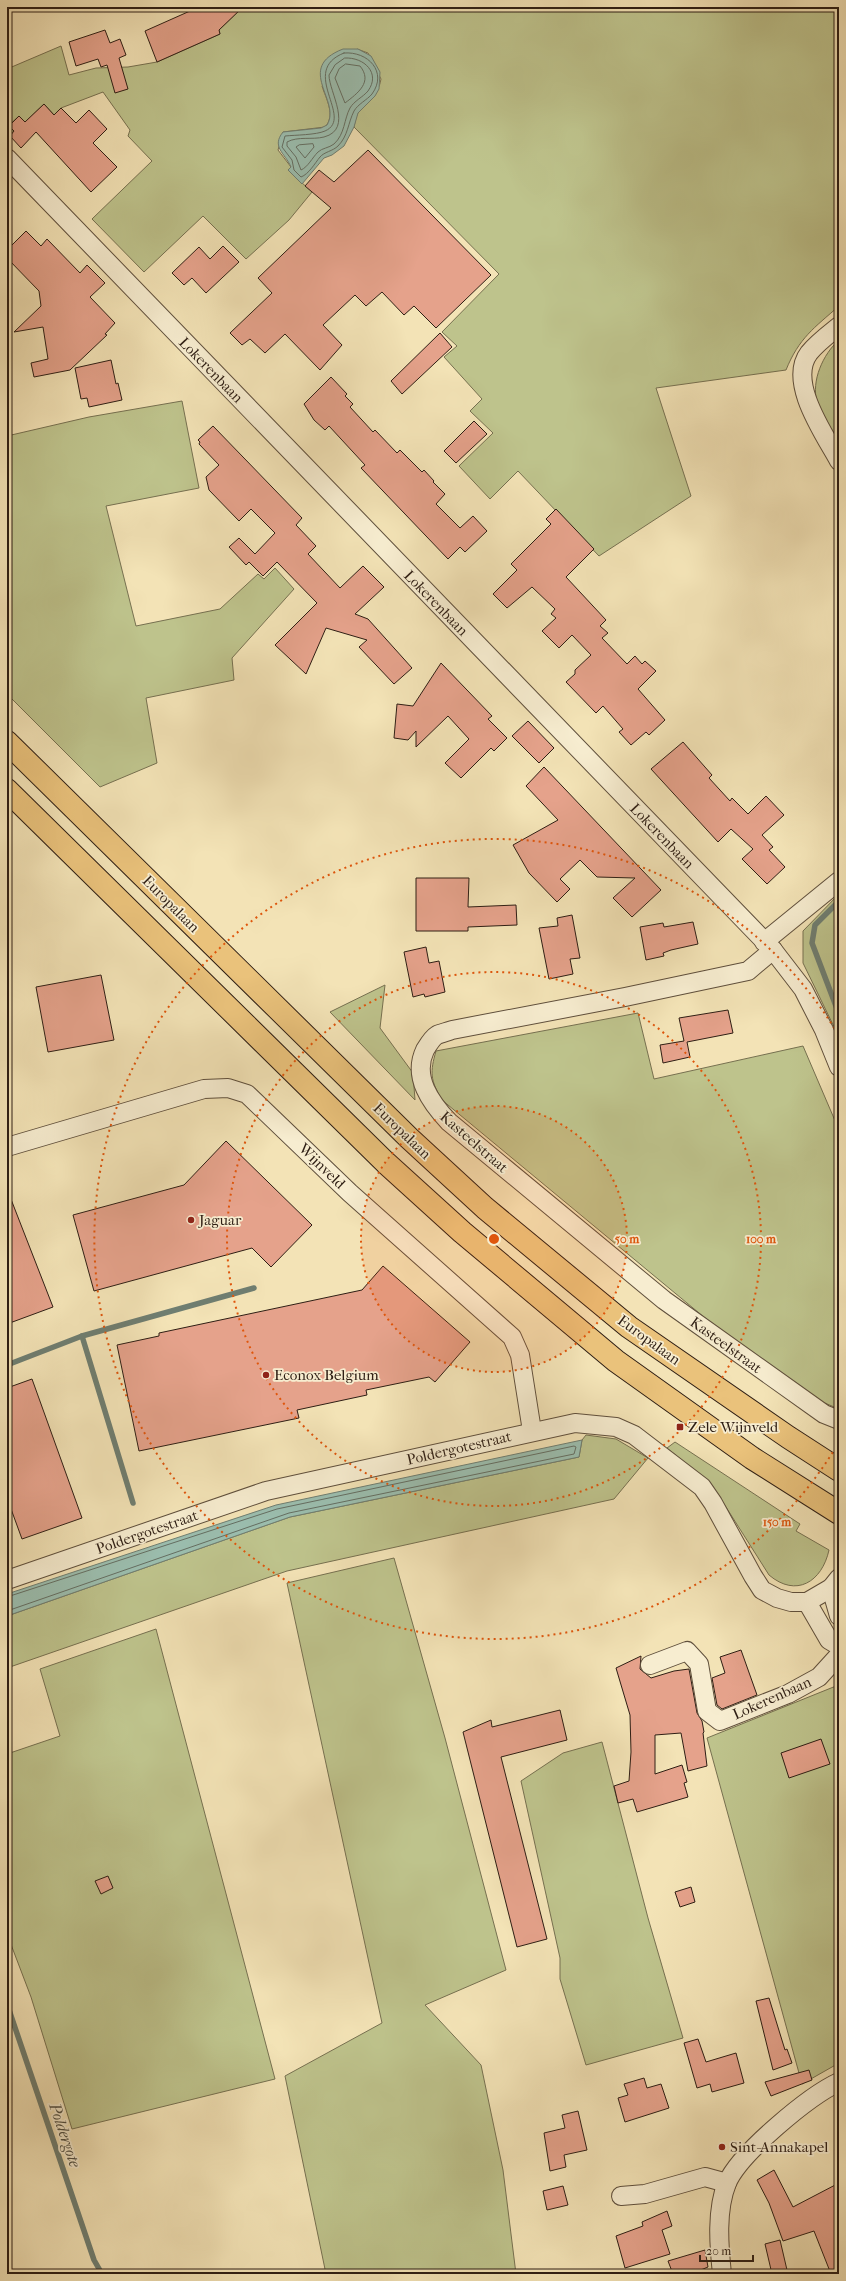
<svg xmlns="http://www.w3.org/2000/svg" width="846" height="2281" font-family="'IM FELL French Canon',serif">
<rect width="100%" height="100%" fill="#f3e3b6"/>
<filter id="stains"><feTurbulence type="fractalNoise" baseFrequency=".005" numOctaves="4"/><feColorMatrix values="0 0 0 0 .2 0 0 0 0 .09 0 0 0 0 .02 0 0 0 .5 -.17"/></filter>
<radialGradient id="worn" r=".72"><stop offset=".6" stop-color="#630" stop-opacity="0"/><stop offset="1" stop-color="#630" stop-opacity=".3"/></radialGradient>
<g fill="#bec38c" stroke="#767050">
<path d="M243 7H839V306C814 328 799 338 786 370L656 388 691 496 599 556 518 471 490 499 459 466 493 433 470 411 482 399 444 357 457 346 442 332 499 274 354 127C355 122 356 115 359 111 367 99 379 94 381 79L368 53 357 49 322 86C326 99 336 115 325 127L283 132 278 150 291 167 288 170 312 192 289 220 246 259 203 216 144 272 92 219 152 161 128 136 130 130 103 92 61 108 54 115 44 104 25 122 19 116 9 125 14 131 10 136 7 133V69L61 46 69 75 96 68 128 67 157 62 220 34 219 30Z"/>
<path d="M839 340V440C832 429 820 415 817 402 811 381 823 354 839 340Z"/>
<polygon points="182,401 199,488 106,506 136,626 220,609 258,574 264,579 275,568 294,589 232,658 234,680 146,698 157,763 100,787 7,694 7,436 89,417"/>
<polygon points="839,894 839,1037 803,963 803,931"/>
<polygon points="385,985 380,1028 413,1073 415,1100 330,1012"/>
<path d="M638 1013 654 1079 803 1046 839 1130V1409L820 1401 728 1337 442 1100C430 1080 430 1072 436 1051Z"/>
<polygon points="586,1435 616,1439 648,1458 614,1499 287,1571 7,1668 7,1616 290,1517 579,1457 582,1440"/>
<path d="M675 1442 800 1524 796 1531 829 1550C822 1582 796 1598 769 1575L712 1485 667 1448Z"/>
<polygon points="394,1558 445,1738 506,1970 425,2005 481,2065 503,2170 516,2274 326,2274 285,2076 382,2023 287,1583"/>
<polygon points="156,1629 275,2079 72,2129 31,1997 7,1934 7,1754 60,1736 40,1669"/>
<polygon points="836,1686 839,1707 839,2063 802,2084 707,1738"/>
<polygon points="602,1742 648,1918 683,2038 586,2065 560,1979 560,1958 521,1781 563,1753"/>
</g>
<g fill="#9bbeaf" stroke="#6f7e71">
<path d="M343 49H358L371 56 380 72 379 89 375 96 358 113 354 127 344 146 332 155 324 158 302 184 288 170 291 167C285 153 271 147 283 132L321 128 327 125C342 101 294 68 343 49Z"/>
<polygon points="582,1440 579,1457 290,1517 7,1616 7,1594 276,1505"/>
</g>
<g fill="none" stroke-linecap="round" stroke-linejoin="round">
<g stroke="#646e62" stroke-width="1">
<path d="M344 53C368 51 388 72 372 94 367 100 358 104 354 111 348 123 348 136 338 146 333 151 324 152 320 157 315 163 309 174 301 177L294 170 292 160 282 147 285 136C295 135 316 135 325 131 355 118 298 71 344 53Z"/>
<path d="M345 58C364 57 381 73 368 91 363 97 354 101 350 108 344 119 345 134 334 144 329 148 322 148 318 152 312 158 308 167 301 170L296 157 287 146V142C298 136 312 140 324 137 354 129 329 92 329 75L335 65Z"/>
<path d="M346 64 360 66C373 82 358 93 345 103L335 78 339 69Z"/>
<polygon points="313,144 314,147 305,158 296,147 299,145"/>
<polyline points="7,1597 277,1509 574,1446 576,1447 574,1454 289,1513 7,1611"/>
</g>
<g stroke="#6f7e71" stroke-width="5.5">
<polyline points="839,901 815,925 812,943 839,1014"/>
<polyline points="82,1336 133,1503"/>
<polyline points="7,1365 82,1336 254,1288"/>
<polyline points="7,2004 94,2260 102,2274"/>
</g>
</g>
<g fill="#e5a28b" stroke="#2e1e14">
<polygon points="199,7 243,7 219,30 220,34 157,62 145,31"/>
<polygon points="105,30 110,43 120,39 126,55 119,58 128,89 115,93 107,65 101,67 98,59 76,66 69,42"/>
<polygon points="44,104 54,115 61,108 76,123 89,110 107,129 93,143 117,167 91,192 36,132 21,148 10,136 14,131 9,126 19,116 25,122"/>
<polygon points="368,150 491,275 436,328 414,306 404,315 382,292 366,306 355,295 323,325 342,345 320,370 285,334 265,353 250,339 242,345 230,333 272,293 258,278 331,208 305,186 319,170 334,182"/>
<polygon points="26,231 41,246 47,239 80,273 87,265 105,283 90,297 115,323 105,334 107,335 70,370 34,377 31,363 48,359 43,327 14,332 41,306 39,291 7,258 7,250"/>
<polygon points="223,246 239,262 206,293 192,278 184,285 172,273 199,247 210,259"/>
<polygon points="440,333 452,347 402,394 391,381"/>
<polygon points="111,360 116,384 118,383 122,400 89,407 87,398 81,399 75,368"/>
<polygon points="331,377 347,394 345,396 353,404 350,407 373,432 375,430 397,453 400,450 422,472 424,470 434,481 433,482 445,494 436,504 460,528 473,516 487,531 465,552 460,547 448,559 361,468 365,465 329,426 325,430 314,420 304,404"/>
<polygon points="474,421 487,434 456,463 444,451"/>
<polygon points="213,426 302,518 296,525 316,546 308,554 340,588 363,566 384,587 355,614 368,619 412,668 394,684 359,647 367,640 326,628 306,674 275,645 317,603 277,562 263,576 249,562 246,565 229,547 239,538 255,554 275,533 251,509 239,521 209,490 206,477 219,465 199,444 200,442 198,440"/>
<polygon points="556,509 594,549 566,577 606,620 600,626 608,633 602,638 627,664 635,656 642,664 645,661 656,671 638,689 665,720 649,735 646,732 631,745 619,732 623,729 603,706 596,713 566,682 575,674 575,670 591,655 572,635 559,648 542,631 556,618 551,614 555,609 532,587 507,608 493,594 517,570 511,564 551,524 546,519"/>
<polygon points="441,663 492,716 488,719 507,738 494,751 491,748 461,778 445,763 469,739 448,716 416,747 416,731 408,740 394,738 397,704 413,706"/>
<polygon points="528,721 554,748 539,763 512,736"/>
<polygon points="683,742 712,775 709,778 730,801 732,798 748,814 766,796 784,815 762,835 773,847 769,850 785,867 767,884 742,859 753,849 731,829 718,842 651,769"/>
<polygon points="544,767 661,890 632,917 613,898 635,878 597,877 580,860 560,879 570,889 557,902 529,873 513,845 558,820 526,786"/>
<polygon points="416,878 469,878 468,907 516,905 517,925 468,927 468,931 416,931"/>
<polygon points="572,915 580,958 570,959 573,974 549,979 539,928 558,926 557,918"/>
<polygon points="693,922 698,944 671,950 663,953 664,956 646,960 640,927 663,923 664,927"/>
<polygon points="426,947 429,963 439,961 445,992 425,997 424,994 413,997 404,952"/>
<polygon points="101,975 114,1040 48,1052 36,987"/>
<polygon points="728,1010 733,1033 687,1042 690,1057 663,1063 660,1045 684,1041 679,1018"/>
<polygon points="226,1141 312,1225 271,1267 252,1248 94,1291 73,1215 184,1185"/>
<polygon points="7,1189 53,1307 7,1324"/>
<polygon points="383,1266 470,1342 435,1382 429,1377 366,1390 367,1395 297,1410 299,1418 139,1451 117,1345 159,1336 159,1333 362,1290"/>
<polygon points="32,1379 82,1518 22,1539 7,1498 7,1388"/>
<polygon points="741,1650 757,1695 722,1709 717,1705 712,1678 725,1673 720,1657"/>
<polygon points="641,1656 640,1669 651,1678 674,1671 689,1669 697,1713 702,1721 704,1732 703,1733 707,1766 688,1771 681,1733 655,1735 655,1774 682,1765 687,1782 684,1783 688,1797 637,1812 633,1799 618,1803 614,1786 629,1781 631,1752 630,1715 616,1668"/>
<polygon points="560,1710 567,1740 501,1757 547,1939 517,1947 463,1732 491,1720 492,1727"/>
<polygon points="821,1739 830,1764 789,1778 781,1753"/>
<polygon points="108,1876 113,1888 101,1894 95,1881"/>
<polygon points="691,1887 695,1902 680,1907 675,1892"/>
<polygon points="769,1998 785,2050 787,2049 792,2063 773,2070 756,2001"/>
<polygon points="698,2039 706,2062 736,2053 744,2083 712,2092 710,2084 697,2088 684,2043"/>
<polygon points="809,2070 812,2080 771,2096 765,2082"/>
<polygon points="644,2078 647,2088 661,2084 669,2108 625,2122 618,2098 628,2095 624,2084"/>
<polygon points="578,2111 587,2150 564,2155 566,2167 550,2171 544,2133 565,2128 562,2115"/>
<polygon points="774,2170 793,2207 839,2183 839,2274 831,2274 814,2231 783,2241 769,2203 757,2180"/>
<polygon points="563,2186 568,2205 547,2210 543,2191"/>
<polygon points="667,2211 672,2226 662,2230 670,2254 625,2268 616,2236 643,2226 642,2222"/>
<polygon points="780,2240 787,2270 772,2274 765,2244"/>
<polygon points="705,2250 708,2267 691,2274 673,2274 668,2261"/>
</g>
<g fill="none" stroke-linecap="round" stroke-linejoin="round">
<defs>
<g id="minor">
<polyline points="7,158 773,950 803,989 824,1030 839,1067"/>
<path d="M839 326C829 334 817 343 809 353 787 382 825 435 839 461"/>
<polyline points="764,942 839,881"/>
<path d="M773 950 748 971 625 997 452 1030C447 1032 441 1033 437 1035 432 1038 428 1045 425 1050 412 1077 431 1103 449 1122L664 1300 824 1414 839 1420"/>
<polyline points="7,1147 204,1089 228,1088 247,1094 350,1193 512,1337 520,1355 532,1431"/>
<polyline points="7,1580 266,1491 575,1423 616,1427 634,1435 702,1487 713,1503 753,1576 762,1590 777,1598 791,1602 807,1602 831,1588 839,1578"/>
<polyline points="831,1588 839,1616"/>
<polyline points="807,1602 829,1640 839,1646"/>
<polyline points="650,1665 687,1651 699,1664 707,1711 720,1721 788,1694 819,1677 839,1655"/>
<polyline points="621,2196 645,2194 705,2177 727,2183"/>
<path d="M722 2274C719 2246 716 2210 727 2183 740 2153 809 2096 839 2082"/>
</g>
<g id="highway">
<polyline points="7,742 409,1138 485,1208 629,1327 788,1437 839,1470"/>
<polyline points="7,790 386,1163 462,1232 616,1361 752,1458 839,1513"/>
</g>
</defs>
<use href="#minor" stroke="#5f4f3c" stroke-width="20"/>
<use href="#highway" stroke="#2e1e14" stroke-width="24"/>
<use href="#minor" stroke="#f7edd0" stroke-width="18"/>
<use href="#highway" stroke="#eac27b" stroke-width="22"/>
</g>
<circle cx="494" cy="1239" r="133" fill="#df560c" fill-opacity=".12"/>
<g fill="none" stroke="#df560c" stroke-width="2" stroke-dasharray="2 4">
<circle cx="494" cy="1239" r="133"/>
<circle cx="494" cy="1239" r="267"/>
<path d="M839 1442A400 400 0 1 1 839 1036"/>
</g>
<g fill="#8f2418" stroke="#f7edd0" stroke-width="1.5">
<circle cx="191" cy="1220" r="4"/>
<circle cx="266" cy="1375" r="4"/>
<rect x="676" y="1423" width="8" height="8" rx="2"/>
<circle cx="722" cy="2147" r="4"/>
</g>
<g text-anchor="middle" dominant-baseline="central" stroke-width="3.5" stroke-linejoin="round" paint-order="stroke">
<g font-size="15" fill="#2e1e14" stroke="#f7edd0">
<text transform="translate(211 370) rotate(46)">Lokerenbaan</text>
<text transform="translate(436 603) rotate(46)">Lokerenbaan</text>
<text transform="translate(662 836) rotate(46)">Lokerenbaan</text>
<text transform="translate(171 904) rotate(45)">Europalaan</text>
<text transform="translate(402 1131) rotate(44)">Europalaan</text>
<text transform="translate(474 1142) rotate(41)">Kasteelstraat</text>
<text transform="translate(322 1166) rotate(44)">Wijnveld</text>
<text transform="translate(649 1340) rotate(36)">Europalaan</text>
<text transform="translate(726 1345) rotate(36)">Kasteelstraat</text>
<text transform="translate(459 1448) rotate(-13)">Poldergotestraat</text>
<text transform="translate(147 1532) rotate(-19)">Poldergotestraat</text>
<text transform="translate(772 1698) rotate(-24)">Lokerenbaan</text>
</g>
<g font-size="15" fill="#2e1e14" stroke="#f7edd0" text-anchor="start">
<text x="199" y="1220">Jaguar</text>
<text x="274" y="1375">Econox Belgium</text>
<text x="688" y="1427">Zele Wijnveld</text>
<text x="730" y="2147">Sint-Annakapel</text>
</g>
<g font-size="16" font-style="italic" fill="#4f4e42" stroke="#f7edd0">
<text transform="translate(65 2135) rotate(71)">Poldergote</text>
</g>
</g>
<circle cx="494" cy="1239" r="6" fill="#df560c" stroke="#f7edd0" stroke-width="2"/>
<g font-size="12" text-anchor="middle" font-weight="bold" fill="#df560c" stroke="#f7edd0" stroke-width="3.5" stroke-linejoin="round" paint-order="stroke">
<text x="627" y="1243">50 m</text>
<text x="761" y="1243">100 m</text>
<text x="777" y="1526">150 m</text>
</g>
<rect width="846" height="2281" fill="none" stroke="#f3e3b6" stroke-width="24"/>
<rect x="8" y="8" width="830" height="2265" fill="none" stroke="#2e1e14" stroke-width="2"/>
<rect x="12" y="12" width="822" height="2257" fill="none" stroke="#2e1e14"/>
<path d="M700 2255v6h53v-6" fill="none" stroke="#2e1e14" stroke-width="2"/>
<text x="706" y="2255" font-size="12" fill="#2e1e14" stroke="#f7edd0" stroke-width="3" paint-order="stroke">20 m</text>
<rect width="100%" height="100%" filter="url(#stains)"/>
<rect width="100%" height="100%" fill="url(#worn)"/>
</svg>
